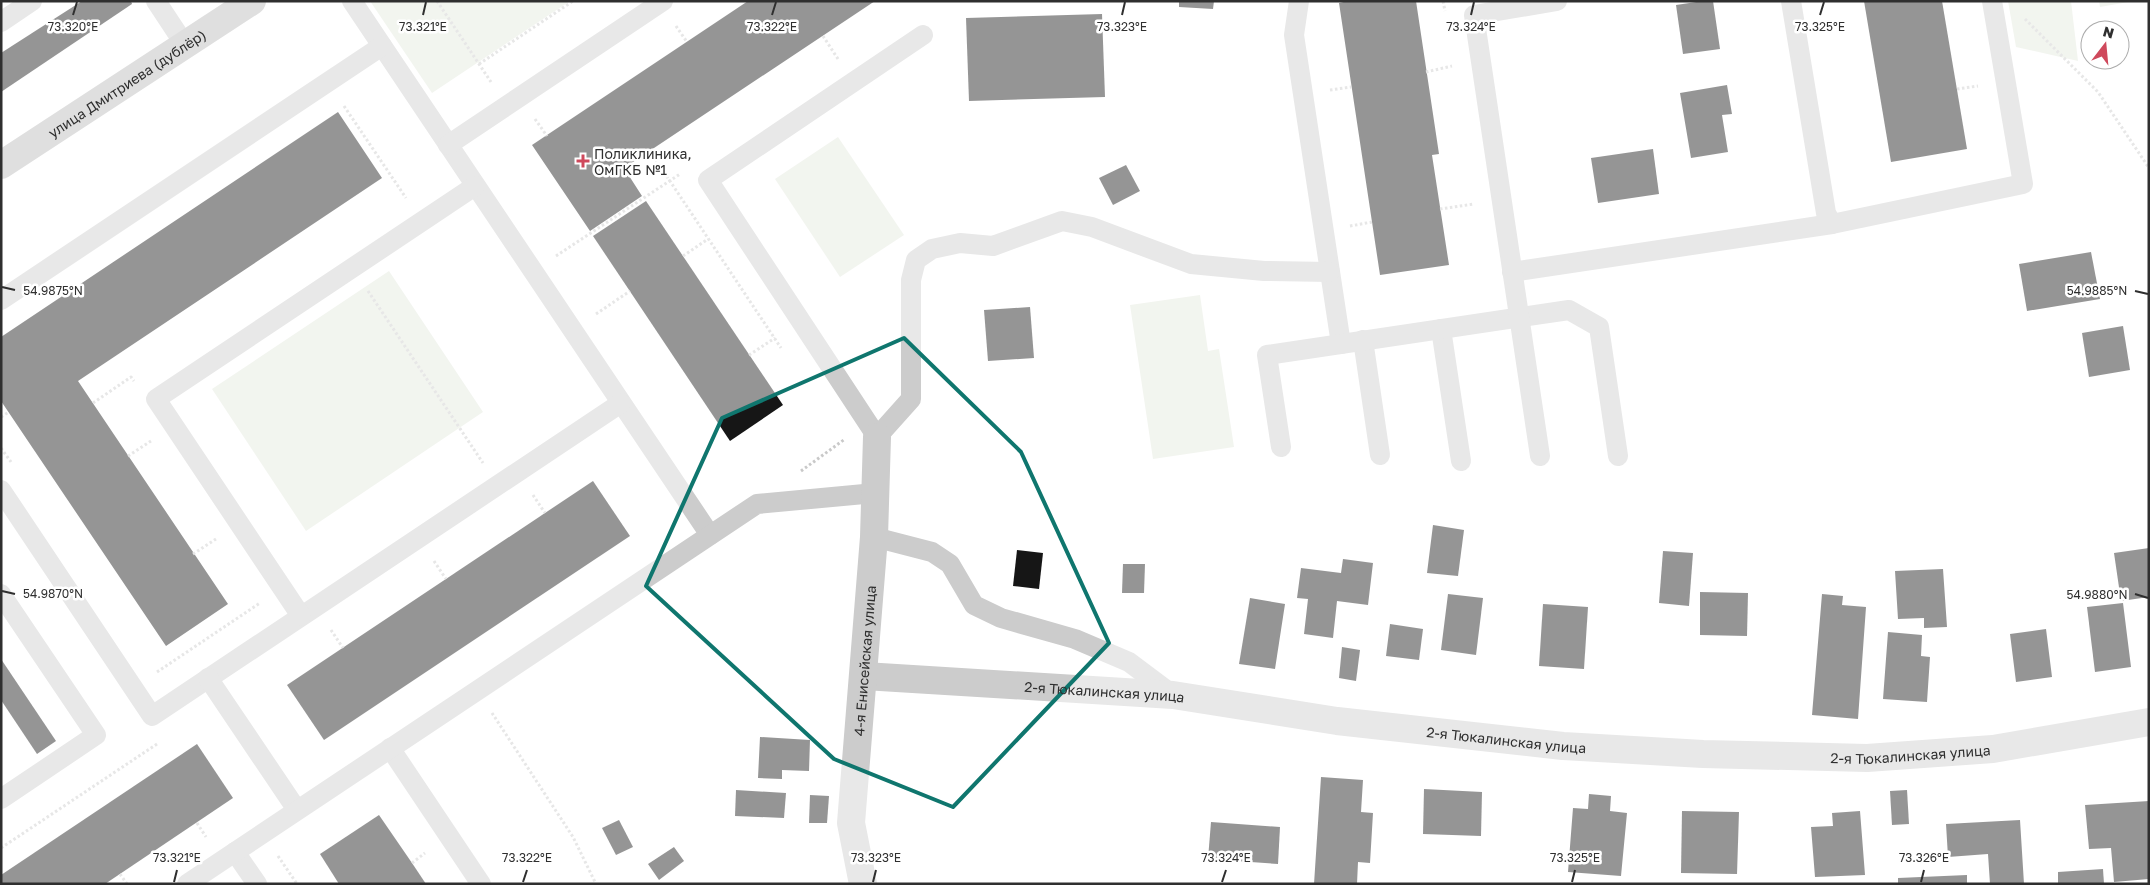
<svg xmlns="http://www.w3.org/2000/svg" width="2150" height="885" font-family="'Golos Text',sans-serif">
<rect width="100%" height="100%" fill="#fff"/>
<g fill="#e3e8dc">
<polygon points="370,1 570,1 432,93"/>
<polygon points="2008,1 2071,1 2078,61 2016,47"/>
<polygon points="2099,1 2134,1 2100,7"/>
<polygon points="838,137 904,235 840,277 775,179"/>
<polygon points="389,271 483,412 306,531 212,389"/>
<polygon points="1200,295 1208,351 1219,349 1234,447 1153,459 1130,305"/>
</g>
<g fill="#161616">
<polygon points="82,1 131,1 132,4 1,92 1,53"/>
<polygon points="748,1 875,1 624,168 642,196 590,231 532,145"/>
<polygon points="1179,1 1214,1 1213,9 1179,7"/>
<polygon points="1348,1 1416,1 1439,154 1432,155 1449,265 1380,275 1339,3"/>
<polygon points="1703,1 1713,1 1720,49 1683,54 1676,5"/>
<polygon points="1864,1 1942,1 1967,149 1891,162"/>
<polygon points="1102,14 1105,97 969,101 966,18"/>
<polygon points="1727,85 1732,114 1722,115 1728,152 1691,158 1680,93"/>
<polygon points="338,112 382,178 78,381 228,604 166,646 1,401 1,337"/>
<polygon points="1653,149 1659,194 1598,203 1591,158"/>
<polygon points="1126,165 1140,191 1113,205 1099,178"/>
<polygon points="646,201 783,405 730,441 593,236"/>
<polygon points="2091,252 2100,299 2027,311 2019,264"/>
<polygon points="1030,307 1034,358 988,361 984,310"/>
<polygon points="2123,326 2130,370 2089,377 2082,333"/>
<polygon points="593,481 630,536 324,740 287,685"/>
<polygon points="1433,525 1464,530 1458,576 1427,573"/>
<polygon points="2149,548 2149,597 2121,601 2114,553"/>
<polygon points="1017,550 1043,553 1039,589 1013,586"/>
<polygon points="1663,551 1693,553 1689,606 1659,603"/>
<polygon points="1343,559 1373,563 1368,605 1337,601 1333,638 1304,634 1308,599 1297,598 1301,568 1341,573"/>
<polygon points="1123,564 1145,564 1144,593 1122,593"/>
<polygon points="1943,569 1947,627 1924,628 1924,618 1898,619 1895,571"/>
<polygon points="1700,592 1748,593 1747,636 1700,635"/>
<polygon points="1448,594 1483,598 1476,655 1441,650"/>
<polygon points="1822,594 1843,596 1842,605 1866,607 1858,719 1812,715"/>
<polygon points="1250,598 1285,604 1275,669 1239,664"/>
<polygon points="2123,603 2131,667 2095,672 2087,607"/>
<polygon points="1543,604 1588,607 1584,669 1539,666"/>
<polygon points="1390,624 1423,629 1419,660 1386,656"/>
<polygon points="2046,629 2052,677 2016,682 2010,634"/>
<polygon points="1888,632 1922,635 1921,656 1930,657 1927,702 1883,699"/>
<polygon points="1342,647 1360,650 1356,681 1339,678"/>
<polygon points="1,659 56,741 37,754 1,700"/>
<polygon points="760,737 810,740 809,771 782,770 782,779 758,778"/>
<polygon points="197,744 233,798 105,884 1,884 1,875"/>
<polygon points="1321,777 1363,780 1361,812 1373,813 1370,863 1358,862 1357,884 1314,884"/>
<polygon points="1424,789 1482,792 1481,836 1423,834"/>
<polygon points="736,790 786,793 784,818 735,816"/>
<polygon points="1907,790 1909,824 1892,825 1890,791"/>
<polygon points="1589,794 1611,796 1610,811 1627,813 1621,876 1568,872 1573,808 1588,809"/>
<polygon points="810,795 829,796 827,823 809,823"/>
<polygon points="2149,801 2149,879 2114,882 2111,848 2089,849 2085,805"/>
<polygon points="1682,811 1739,812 1737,874 1681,873"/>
<polygon points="1860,811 1865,875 1815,877 1811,827 1833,826 1832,813"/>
<polygon points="379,815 412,863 426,884 339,884 320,854"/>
<polygon points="619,820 633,847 616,855 602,828"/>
<polygon points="2020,820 2024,884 1990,884 1988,854 1948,857 1946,824"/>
<polygon points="1211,822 1280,827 1278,864 1208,859"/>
<polygon points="674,847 684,861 659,880 648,864"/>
<polygon points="2103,869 2104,884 2058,884 2058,872"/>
<polygon points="1967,875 1967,884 1898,884 1898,878"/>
</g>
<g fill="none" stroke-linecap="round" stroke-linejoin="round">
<g stroke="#c9c9c9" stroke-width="3" stroke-dasharray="2.5 2.5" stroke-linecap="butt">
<polyline points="437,1 491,82"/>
<polyline points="1443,1 1445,11"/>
<polyline points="2025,19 2098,92 2149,168"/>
<polyline points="676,26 687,42"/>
<polyline points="823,36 838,59"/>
<polyline points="479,64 573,1"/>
<polyline points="1426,72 1452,66"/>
<polyline points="1957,89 1978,86"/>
<polyline points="1330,90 1351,87"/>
<polyline points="344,106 406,198"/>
<polyline points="535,119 547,136"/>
<polyline points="650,151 781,348"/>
<polyline points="1440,209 1474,204"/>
<polyline points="1350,226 1372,222"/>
<polyline points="556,256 680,174"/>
<polyline points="683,256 708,239"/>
<polyline points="368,291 483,463"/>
<polyline points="596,314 630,291"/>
<polyline points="749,355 775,338"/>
<polyline points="93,403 131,377 134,381"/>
<polyline points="1,417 9,412"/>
<polyline points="1,448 11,462"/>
<polyline points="128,456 151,441"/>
<polyline points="801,471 845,439"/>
<polyline points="533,495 545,513"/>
<polyline points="193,554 216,539"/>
<polyline points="434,561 446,579"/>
<polyline points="331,630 343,648"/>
<polyline points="157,672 260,603"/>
<polyline points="492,713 573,837 596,884"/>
<polyline points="197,823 206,837"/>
<polyline points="1,848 157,744"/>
<polyline points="278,856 297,884"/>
<polyline points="412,863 425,853"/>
<polyline points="120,874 127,884"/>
</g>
<g stroke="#ccc" stroke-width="20">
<polyline points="156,1 185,45"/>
<polyline points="352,1 710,535"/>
<polyline points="1299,1 1294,35 1341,344"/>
<polyline points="1791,1 1826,213 1832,224"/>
<polyline points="1,22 32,1"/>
<polyline points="923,35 708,180 877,437 911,399 911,280 916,260 932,249 960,243 993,246 1062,221 1092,227 1191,264 1264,271 1330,272"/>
<polyline points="448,145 663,1"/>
<polyline points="1512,272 1832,224 2023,184 1992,1"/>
<polyline points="1,300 382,46"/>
<polyline points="1441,329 1461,461"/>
<polyline points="1363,340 1380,455"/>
<polyline points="1281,447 1267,355 1569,310 1599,327 1618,456"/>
<polyline points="1540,456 1474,15 1557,1"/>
<polyline points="1,490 152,716 621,403"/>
<polyline points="874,537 932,552 950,564 974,605 1001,618 1075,639 1129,662 1173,695"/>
<polyline points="1,594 96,735 1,799"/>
<polyline points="301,616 156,399 475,186"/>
<polyline points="208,678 297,810"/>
<polyline points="390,748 481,884"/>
<polyline points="235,852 257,884"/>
<polyline points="187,884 757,504 875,493"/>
</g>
<g stroke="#ccc" stroke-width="28">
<path id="s1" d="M864 676 1173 695 1337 721 1563 746 1703 754 1867 758 1993 749 2149 722"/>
<path id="s2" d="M863 884 851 823 874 537 877 437"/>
</g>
<path stroke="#b9b9b9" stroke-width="28" id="s3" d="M1 165 252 1"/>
</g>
<path d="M0 0H2150V885H0ZM904 338 1021 452 1109 643 953 807 834 759 646 586 722 418Z" fill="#fff" fill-opacity=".55" fill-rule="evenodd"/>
<path fill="none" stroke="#0f766e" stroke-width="4" stroke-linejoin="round" d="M904 338 1021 452 1109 643 953 807 834 759 646 586 722 418Z"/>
<path fill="none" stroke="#2f2f2f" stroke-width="2" d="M73 15 77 2M423 15 426 2M772 15 776 2M1122 15 1125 2M1471 15 1474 2M1820 15 1824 2M2 287 15 290M2135 291 2148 294M2 591 15 594M2135 594 2148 598M174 882 177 870M523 882 527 870M873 882 876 870M1222 882 1226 870M1572 882 1575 870M1921 882 1924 870"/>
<path fill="#cf495c" stroke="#fff" stroke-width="2" d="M580.5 153.5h5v5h5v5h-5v5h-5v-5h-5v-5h5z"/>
<g text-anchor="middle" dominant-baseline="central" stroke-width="5" stroke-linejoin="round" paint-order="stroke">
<g font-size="14" fill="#2f2f2f" stroke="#fff">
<text stroke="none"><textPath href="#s3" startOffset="150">улица Дмитриева (дублёр)</textPath></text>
<text stroke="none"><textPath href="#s2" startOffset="225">4-я Енисейская улица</textPath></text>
<text stroke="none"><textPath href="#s1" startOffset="241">2-я Тюкалинская улица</textPath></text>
<text stroke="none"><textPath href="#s1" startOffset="646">2-я Тюкалинская улица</textPath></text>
<text stroke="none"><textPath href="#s1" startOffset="1051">2-я Тюкалинская улица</textPath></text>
</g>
<g font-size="14" fill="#2f2f2f" stroke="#fff" text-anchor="start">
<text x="594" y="153">Поликлиника,<tspan x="594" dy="16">ОмГКБ №1</tspan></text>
</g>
</g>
<g font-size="12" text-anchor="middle" fill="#2f2f2f" stroke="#fff" stroke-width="5" stroke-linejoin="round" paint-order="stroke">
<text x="73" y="31">73.320°E</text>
<text x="423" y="31">73.321°E</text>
<text x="772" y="31">73.322°E</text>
<text x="1122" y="31">73.323°E</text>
<text x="1471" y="31">73.324°E</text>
<text x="1820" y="31">73.325°E</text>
<text x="53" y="295">54.9875°N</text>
<text x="2097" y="295">54.9885°N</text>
<text x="53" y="598">54.9870°N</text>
<text x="2097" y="599">54.9880°N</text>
<text x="177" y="862">73.321°E</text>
<text x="527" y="862">73.322°E</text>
<text x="876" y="862">73.323°E</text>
<text x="1226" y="862">73.324°E</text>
<text x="1575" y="862">73.325°E</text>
<text x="1924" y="862">73.326°E</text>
</g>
<rect width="2150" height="885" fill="none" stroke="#2f2f2f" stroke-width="5"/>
<g transform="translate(2105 45) rotate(16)"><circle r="24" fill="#ffffff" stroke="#acacac"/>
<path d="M0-4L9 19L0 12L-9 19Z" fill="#cf495c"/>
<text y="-8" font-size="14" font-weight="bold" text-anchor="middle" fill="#2f2f2f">N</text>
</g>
</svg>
